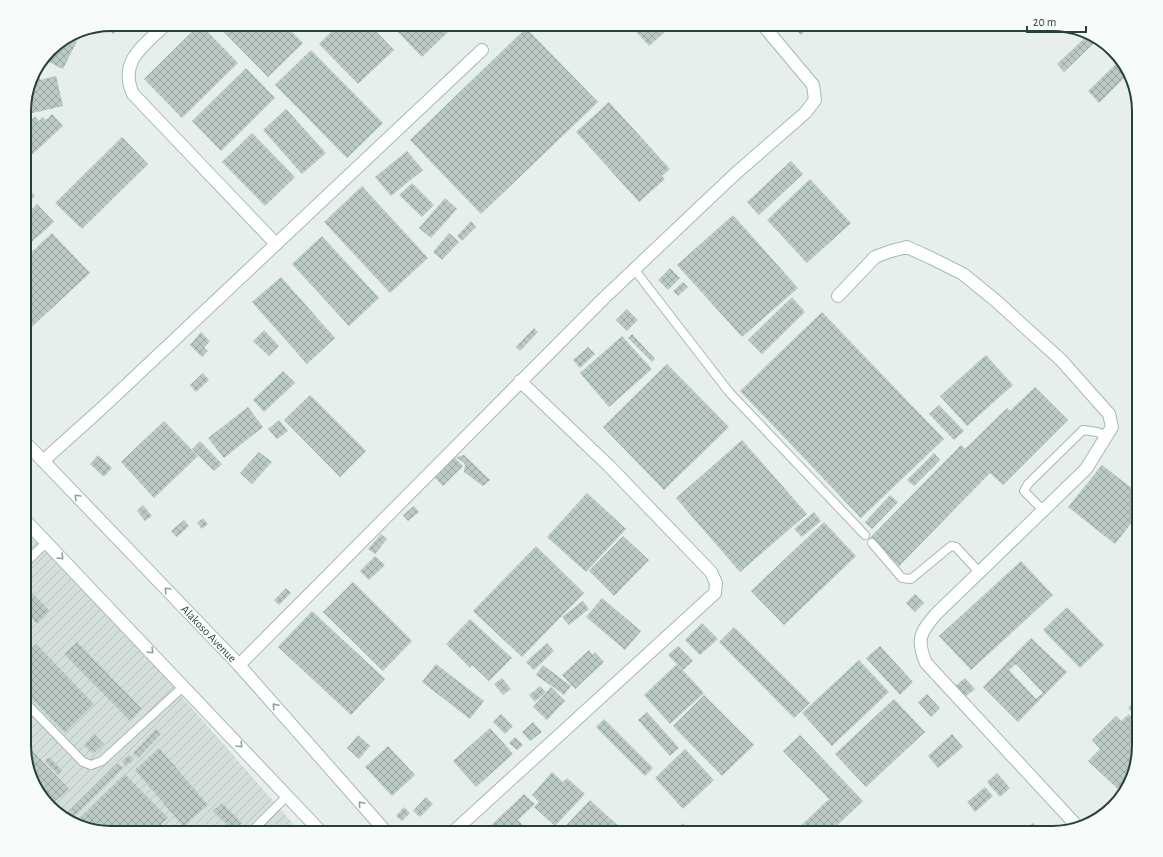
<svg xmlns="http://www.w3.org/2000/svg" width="1163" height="857" font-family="'Alegreya Sans',sans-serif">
<defs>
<pattern id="industrial-furrows" width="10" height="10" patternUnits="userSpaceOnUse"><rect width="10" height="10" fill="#d4dfda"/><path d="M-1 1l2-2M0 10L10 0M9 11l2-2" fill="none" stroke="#b6c1bc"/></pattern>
<pattern id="building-cross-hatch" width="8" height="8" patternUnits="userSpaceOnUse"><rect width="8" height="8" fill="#bbcac4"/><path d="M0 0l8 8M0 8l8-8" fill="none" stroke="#98a6a0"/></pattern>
</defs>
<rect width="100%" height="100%" fill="#e6efeb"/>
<polygon fill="url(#industrial-furrows)" points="24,523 47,542 301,833 110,833 58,815 35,790 24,752"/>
<g fill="url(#building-cross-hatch)" fill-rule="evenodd">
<polygon points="110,24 124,24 113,34 105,25"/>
<polygon points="200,24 238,63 182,118 144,79"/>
<polygon points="216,24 284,24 303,43 268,77"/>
<polygon points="301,24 315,24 308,31"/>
<polygon points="339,24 369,24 394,50 358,84 319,44"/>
<polygon points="390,24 452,24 454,26 422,57"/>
<polygon points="629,24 673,24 649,46"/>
<polygon points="790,24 811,24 801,35"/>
<polygon points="526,28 598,102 481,214 410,140"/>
<polygon points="80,30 82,31 63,69 45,60 53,46"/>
<polygon points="1087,36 1098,39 1064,72 1057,64"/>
<polygon points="311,50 383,123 347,158 275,85"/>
<polygon points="1120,60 1130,72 1099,103 1088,91"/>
<polygon points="246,68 275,98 221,151 192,121"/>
<polygon points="38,70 40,80 56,76 63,106 24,115 24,105 33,72"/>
<polygon points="609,102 670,169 662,176 665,179 639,202 576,132"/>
<polygon points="286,109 326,153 302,174 263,130"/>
<polygon points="52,114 63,126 24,162 24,122 28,119 30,121 35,116 39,121 43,117 46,120"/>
<polygon points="252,133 295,177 265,206 222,162"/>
<polygon points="122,137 148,164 82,229 55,203"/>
<polygon points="407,151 423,170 391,196 375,177"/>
<polygon points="791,161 803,174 759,215 747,202"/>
<polygon points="810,179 851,223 807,263 767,220"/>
<polygon points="412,183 434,205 422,217 399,195"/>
<polygon points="24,184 35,196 27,203 24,200"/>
<polygon points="362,186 428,258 390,293 324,222"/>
<polygon points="445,198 457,209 431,238 419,228"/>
<polygon points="37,204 54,222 27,246 24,243 24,207 29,212"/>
<polygon points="733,215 798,288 742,337 677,265"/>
<polygon points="471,221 476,227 462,241 457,236"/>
<polygon points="52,233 90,273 24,334 24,259"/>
<polygon points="449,233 459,242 442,260 433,252"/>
<polygon points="322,236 379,298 349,326 292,264"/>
<polygon points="670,268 680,278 668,290 658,280"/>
<polygon points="281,277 335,338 307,364 252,302"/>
<polygon points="683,282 688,287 678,296 673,291"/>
<polygon points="792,297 805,312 762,354 748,340"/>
<polygon points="627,309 638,320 627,331 616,320"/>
<polygon points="822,312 944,439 861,518 740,391"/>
<polygon points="534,328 538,332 520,351 516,347"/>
<polygon points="264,330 279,346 269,356 253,341"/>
<polygon points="201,332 210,341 204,348 208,351 202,357 190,345"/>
<polygon points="632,334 655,359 652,362 628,338"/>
<polygon points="622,336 652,369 609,407 580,373"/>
<polygon points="588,347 595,354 580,368 573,360"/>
<polygon points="986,355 1013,385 967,426 940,396"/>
<polygon points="667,364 729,427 664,490 603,427"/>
<polygon points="283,371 295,383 264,412 253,400"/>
<polygon points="203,373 209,380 196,392 190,385"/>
<polygon points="1035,387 1068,420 1003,485 990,473 899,566 870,538 961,445 965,449 1007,408 1010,411"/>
<polygon points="310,395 366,451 340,477 284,420"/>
<polygon points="939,405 964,431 954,440 929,414"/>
<polygon points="248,407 263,427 224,458 208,438"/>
<polygon points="279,420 288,431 277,439 268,429"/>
<polygon points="164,421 198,456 154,498 121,462"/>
<polygon points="742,440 807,514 740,572 676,498"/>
<polygon points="200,441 222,464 214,471 192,449"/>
<polygon points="259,452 272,462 252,484 240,473"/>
<polygon points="934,453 940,460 914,486 907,480"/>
<polygon points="98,455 112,468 104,477 90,464"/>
<polygon points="464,455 490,480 483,486 464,472 465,464 456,457"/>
<polygon points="453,456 463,466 443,486 432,475"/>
<polygon points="1102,465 1139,494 1139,513 1115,544 1068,507"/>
<polygon points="587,493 626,529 586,572 547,537"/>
<polygon points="890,495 898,502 872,529 865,522"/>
<polygon points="143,505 152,516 145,521 137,511"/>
<polygon points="414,506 419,512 408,521 403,515"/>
<polygon points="814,512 821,521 802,537 794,529"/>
<polygon points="203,518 208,524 202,529 197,523"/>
<polygon points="184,520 189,526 177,537 171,531"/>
<polygon points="824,522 856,556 784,625 751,591"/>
<polygon points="381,534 387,539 375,554 368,549"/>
<polygon points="623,536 649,560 614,596 589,571"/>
<polygon points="536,546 584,593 522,657 473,611"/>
<polygon points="375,556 385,565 369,580 360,571"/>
<polygon points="1021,561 1053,595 971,670 939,636"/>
<polygon points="353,582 412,641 383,671 323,612"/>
<polygon points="24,585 50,611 37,624 24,610"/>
<polygon points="286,588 291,593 279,605 274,600"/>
<polygon points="915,594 924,603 915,612 906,603"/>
<polygon points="602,598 641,631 625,650 586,617"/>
<polygon points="583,601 589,609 569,625 562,617"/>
<polygon points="1067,607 1104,645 1080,668 1043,630"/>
<polygon points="312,611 385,679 351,715 278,647"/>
<polygon points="470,619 512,658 489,681 472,665 470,668 446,644"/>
<polygon points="702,623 718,639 700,655 685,640"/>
<polygon points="734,627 810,703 794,718 719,642"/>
<path d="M1031 638 1067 672 1018 722 983 687ZM1016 664 1043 693 1036 699 1009 670Z"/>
<polygon points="77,642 142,709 130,721 64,654"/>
<polygon points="547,643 554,651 534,670 526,662"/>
<polygon points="36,644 94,704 65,733 24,691 24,656"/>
<polygon points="678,646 693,661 683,670 668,655"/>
<polygon points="880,646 913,682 900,695 866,658"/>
<polygon points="589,650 593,655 595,652 604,662 575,689 562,675"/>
<polygon points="859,660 889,692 832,746 802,713"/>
<polygon points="436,664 484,701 470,719 422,682"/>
<polygon points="677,664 704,693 670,724 644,695"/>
<polygon points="543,665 571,686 564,695 536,675"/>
<polygon points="502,678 511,689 503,695 494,684"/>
<polygon points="965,678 975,689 965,697 955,686"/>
<polygon points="540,686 546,692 535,702 529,695"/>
<polygon points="551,687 565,701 547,720 533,707"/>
<polygon points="927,694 940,708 931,717 918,702"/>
<polygon points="704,695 754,745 722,776 673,726"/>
<polygon points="894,699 925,732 866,787 835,754"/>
<polygon points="1139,699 1139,720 1128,708"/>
<polygon points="647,712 679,748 670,756 638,720"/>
<polygon points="501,714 513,726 505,734 493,722"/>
<polygon points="1129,714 1139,724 1139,747 1128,780 1118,789 1088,761 1100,749 1092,740 1116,716 1121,721"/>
<polygon points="604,719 653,768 645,776 596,727"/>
<polygon points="533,722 542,732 530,741 522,732"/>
<polygon points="490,728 513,754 476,787 453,761"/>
<polygon points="156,729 161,734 138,758 133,753"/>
<polygon points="94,734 104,744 93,754 84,745"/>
<polygon points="952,734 963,747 938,768 928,756"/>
<polygon points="358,735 370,746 359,759 347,748"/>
<polygon points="800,735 863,801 829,833 793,833 829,799 783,751"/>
<polygon points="515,737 523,745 517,750 509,743"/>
<polygon points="24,742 69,789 50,806 35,790 24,752"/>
<polygon points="388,746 415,775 392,796 365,767"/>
<polygon points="159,748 208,805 183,826 135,770"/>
<polygon points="685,749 714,780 683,809 655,778"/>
<polygon points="129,755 134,760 126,766 122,761"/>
<polygon points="49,757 62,770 58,775 45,761"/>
<polygon points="118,763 123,768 71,820 63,817"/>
<polygon points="552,772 563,782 567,778 585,794 555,826 534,807 539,802 532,795"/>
<polygon points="997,773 1010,788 1000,797 987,782"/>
<polygon points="125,774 168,818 152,833 110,833 76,821"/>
<polygon points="985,787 993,796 975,812 967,802"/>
<polygon points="524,794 535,804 518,820 530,833 483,833"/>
<polygon points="426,797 433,804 420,817 413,811"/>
<polygon points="590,800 626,833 559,833"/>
<polygon points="222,803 242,823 233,831 213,811"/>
<polygon points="404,807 410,813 402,821 396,816"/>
<polygon points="683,823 692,833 673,833"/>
<polygon points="1033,823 1042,833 1023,833"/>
<polygon points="169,825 177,833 161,833"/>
</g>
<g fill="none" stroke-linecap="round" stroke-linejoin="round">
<defs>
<g id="service">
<polyline points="634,269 729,392 865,535"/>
<polyline points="1043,510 1024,491 1028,484 1083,430 1097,432 1107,436"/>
<polyline points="872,543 902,578 911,579 951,546 956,547 979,572"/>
<polyline points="24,564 47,542"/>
<polyline points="24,701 83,762 91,765 102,761 184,686"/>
<polyline points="250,833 287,796"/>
</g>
<g id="minor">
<path d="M166 24C144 46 118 61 133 94L276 244"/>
<path d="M838 296 875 257 891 251 907 247 931 258 963 274 995 300 1061 360 1109 414 1112 427 1086 469 936 614C920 633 916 639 926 663L1078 827"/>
<polyline points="43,461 102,408 482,50"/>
<polyline points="239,665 603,299 735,174 805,113 815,100 813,85 762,24"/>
<polyline points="452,833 715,593 716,583 711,572 609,466 520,381"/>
</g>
<g id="tertiary">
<path id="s1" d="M24 441 239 665 387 833"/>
<polyline points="24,519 322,833"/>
</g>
</defs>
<use href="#service" stroke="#a8b8b2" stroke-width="10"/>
<use href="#minor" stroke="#a8b8b2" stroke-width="14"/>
<use href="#tertiary" stroke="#a8b8b2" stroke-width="14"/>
<use href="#service" stroke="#fff" stroke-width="8"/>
<use href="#minor" stroke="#fff" stroke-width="12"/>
<use href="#tertiary" stroke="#fff" stroke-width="12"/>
</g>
<defs><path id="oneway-chevron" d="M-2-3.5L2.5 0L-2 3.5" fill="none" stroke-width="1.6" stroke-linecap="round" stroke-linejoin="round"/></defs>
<g stroke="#92a09c">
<use href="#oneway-chevron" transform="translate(77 497) rotate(-134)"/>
<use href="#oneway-chevron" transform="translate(61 557) rotate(46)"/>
<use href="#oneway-chevron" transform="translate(167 590) rotate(-134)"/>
<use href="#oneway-chevron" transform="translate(151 651) rotate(46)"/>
<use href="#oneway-chevron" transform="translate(275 706) rotate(-131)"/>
<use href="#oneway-chevron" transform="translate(240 745) rotate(47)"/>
<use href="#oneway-chevron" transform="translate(361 804) rotate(-131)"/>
</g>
<g text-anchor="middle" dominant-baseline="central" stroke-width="3" stroke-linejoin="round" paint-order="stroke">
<g font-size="12" fill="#24423a" stroke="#f7fbf9">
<text stroke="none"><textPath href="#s1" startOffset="267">Alakoso Avenue</textPath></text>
</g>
</g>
<path d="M0 0H1163V857H0ZM111 31H1052A80 80 0 0 1 1132 111V746A80 80 0 0 1 1052 826H111A80 80 0 0 1 31 746V111A80 80 0 0 1 111 31Z" fill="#f7fbf9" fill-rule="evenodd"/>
<path fill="none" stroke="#24423a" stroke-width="2" d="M111 31H1052A80 80 0 0 1 1132 111V746A80 80 0 0 1 1052 826H111A80 80 0 0 1 31 746V111A80 80 0 0 1 111 31Z"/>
<path d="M1027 26v6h59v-6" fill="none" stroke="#24423a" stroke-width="2"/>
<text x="1033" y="26" font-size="12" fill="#24423a" stroke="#f7fbf9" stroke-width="3" paint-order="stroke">20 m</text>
</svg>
